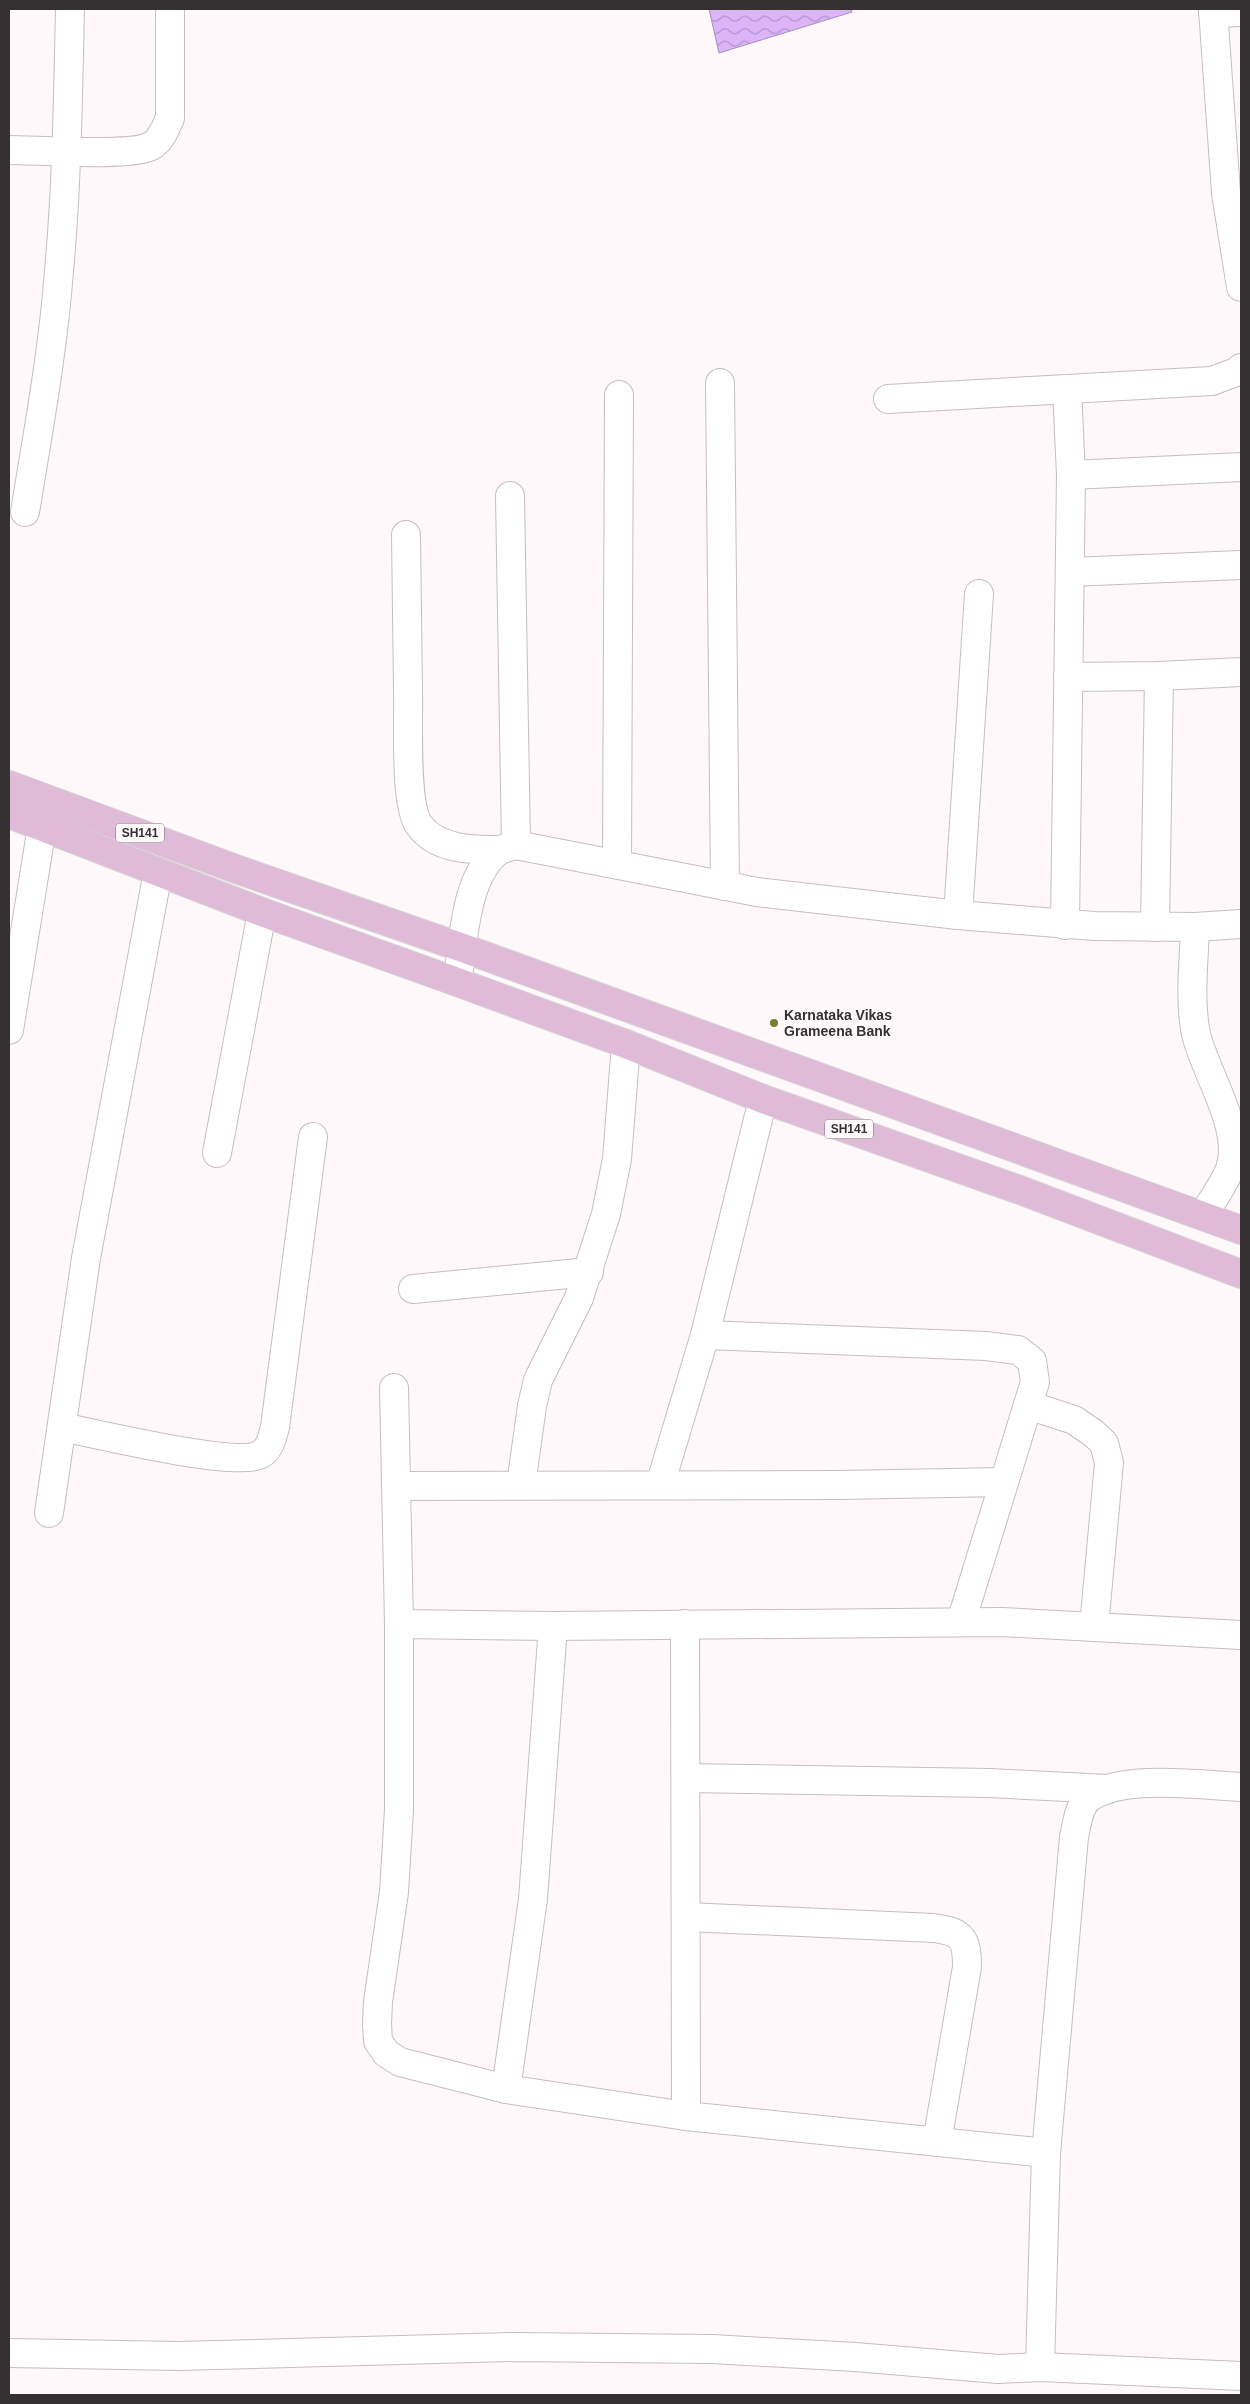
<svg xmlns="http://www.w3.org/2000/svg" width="1250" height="2404" font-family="Arial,sans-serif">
<defs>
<pattern id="water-waves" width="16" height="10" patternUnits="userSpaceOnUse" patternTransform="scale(1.25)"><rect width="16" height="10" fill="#dbb5f8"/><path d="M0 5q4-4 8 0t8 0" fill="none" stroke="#b294c9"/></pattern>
</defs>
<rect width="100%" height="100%" fill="#fef8fa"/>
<polygon fill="url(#water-waves)" stroke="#a98dbd" points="709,9 851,9 852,12 719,53"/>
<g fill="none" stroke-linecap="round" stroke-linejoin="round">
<defs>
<g id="minor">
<polyline points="1213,9 1226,193 1241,287"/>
<polyline points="1213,13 1241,12"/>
<path d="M9 150C37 150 131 157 151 146 161 141 166 127 170 118V9"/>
<polyline points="720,383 725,886"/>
<polyline points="888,399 1212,381 1236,372 1241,368"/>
<polyline points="1071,475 1241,467"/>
<polyline points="510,496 516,845"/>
<path d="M25 512C38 432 53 351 59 271 67 184 68 96 70 9"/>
<path d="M406 535C407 587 407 638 408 690 409 719 404 804 419 825 437 850 473 850 500 850"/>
<polyline points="1070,572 1241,565"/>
<polyline points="1068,677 1159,676 1241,672"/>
<polyline points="617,864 619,395"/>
<polyline points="958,915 979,594"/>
<polyline points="1065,925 1071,475 1067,389"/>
<polyline points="1155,927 1159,676"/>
<path d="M1195 927C1194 962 1189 999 1196 1034 1205 1073 1244 1129 1230 1169 1223 1186 1212 1201 1203 1215"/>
<path d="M457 982C464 942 464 878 498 851 503 848 510 847 516 845L757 892 958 915 1094 926 1195 927 1241 924"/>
<polyline points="9,1030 42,827"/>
<polyline points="217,1153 262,912"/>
<polyline points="413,1289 589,1272"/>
<polyline points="705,1335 986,1346 1018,1350 1032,1361 1035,1382 961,1622"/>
<polyline points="394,1388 399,1624 399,1810 394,1892 378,2002 377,2024 378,2041 386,2053 400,2062 506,2089 686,2116 1046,2153"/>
<polyline points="1028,1405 1074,1420 1093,1433 1104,1443 1109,1463 1094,1627"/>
<path d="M62 1427C96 1434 234 1467 259 1455 270 1450 272 1438 275 1427L313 1137"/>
<polyline points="521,1485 532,1406 538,1380 579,1298 606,1214 617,1159 626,1044"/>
<polyline points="660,1485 705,1335 763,1099"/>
<polyline points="397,1486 839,1485 1004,1482"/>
<polyline points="49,1513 86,1258 158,872"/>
<polyline points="399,1624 553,1626 1002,1622 1241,1635"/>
<polyline points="685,1624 686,2116"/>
<polyline points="686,1778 989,1783 1107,1789"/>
<path d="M687 1917 934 1928C962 1932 967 1938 967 1967L937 2142"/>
<polyline points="506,2089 533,1899 553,1626"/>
<polyline points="9,2353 179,2356 514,2347 712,2349 855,2357 998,2369 1040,2367 1241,2376"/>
<path d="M1040 2367 1046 2153 1074 1837C1077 1825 1078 1806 1089 1798 1121 1774 1201 1785 1241 1787"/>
</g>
<g id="major">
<polyline points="9,785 236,869 463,948 1241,1230"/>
<polyline points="9,814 262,912 457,982 626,1044 763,1099 1020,1190 1241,1274"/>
</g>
</defs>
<use href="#minor" stroke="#c7bdc0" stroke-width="30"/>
<use href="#major" stroke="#d7d6d6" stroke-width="30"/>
<use href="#minor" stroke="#fff" stroke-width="28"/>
<use href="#major" stroke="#dfbbd7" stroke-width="28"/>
</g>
<circle fill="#73822f" stroke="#fef8fa" stroke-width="2" cx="774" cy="1023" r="5"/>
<g text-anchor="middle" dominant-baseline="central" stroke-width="4" stroke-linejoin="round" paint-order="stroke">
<g fill="#fef8fa" stroke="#716d6e" stroke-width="1">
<rect x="116" y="823.5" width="48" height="19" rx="4"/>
<rect x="825" y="1119.5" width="48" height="19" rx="4"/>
</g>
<g font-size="12" font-weight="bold" fill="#353132">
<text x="140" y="833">SH141</text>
<text x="849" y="1129">SH141</text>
</g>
<g font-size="14" font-weight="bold" fill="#353132" stroke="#fef8fa" text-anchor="start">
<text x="784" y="1015">Karnataka Vikas<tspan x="784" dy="16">Grameena Bank</tspan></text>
</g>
</g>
<rect width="1250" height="2404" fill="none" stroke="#353132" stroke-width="20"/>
</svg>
